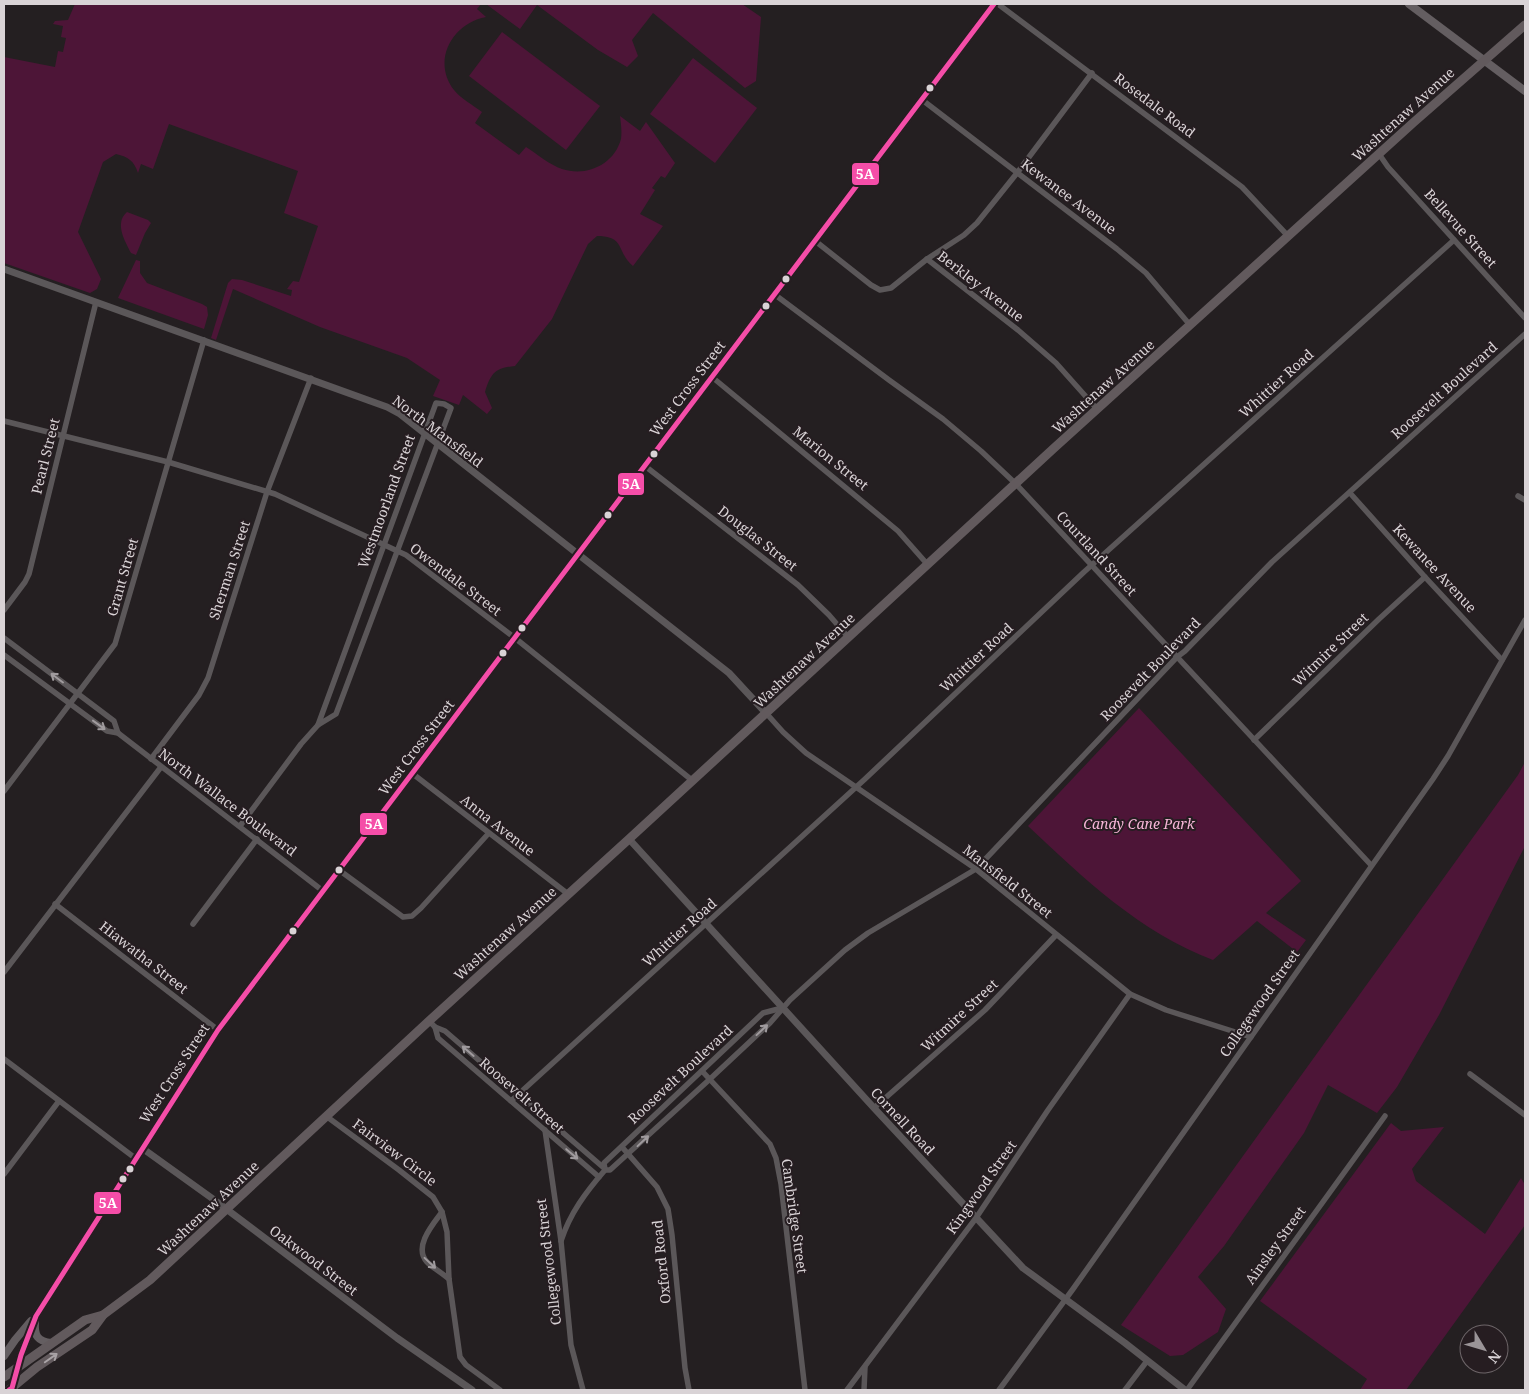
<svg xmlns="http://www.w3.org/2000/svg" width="1529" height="1394" font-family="'Noto Serif',serif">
<rect width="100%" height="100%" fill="#241f21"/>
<g fill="#4d1537">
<path d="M75 4H481L477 9 486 17C453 23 431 60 454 90 461 99 473 105 482 112L475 123 519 155 526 147C537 154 550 165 562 169 586 177 614 165 621 139 622 131 621 124 620 116L640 131 646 122 675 163 665 178 661 176 652 188 655 190 640 214 663 226 633 266C616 252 626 236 597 236L588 244 552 319 515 366C495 368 491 373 485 392L492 408 487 414 463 395 459 405 433 396 440 380 407 358 320 327 233 289 216 340 211 338 228 283 232 279 242 280 291 296 292 290 287 289 293 281 299 282 318 226 284 213 298 171 169 124 153 169 141 164 138 173C134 161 129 157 116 154L103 162 78 232 101 279 97 289 90 293 4 263V57L55 67 58 51 63 52 66 38 61 37 63 26 53 24 55 21 68 20Z"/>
<polygon points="486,4 742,4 761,17 756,81 745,88 653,13 632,40 638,56 627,67 598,50 537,5 520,29"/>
<polygon points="502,32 600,106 566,150 469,76"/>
<polygon points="693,58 757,108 715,163 650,114"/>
<path d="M127 212 148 220 151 223 145 233 136 255 131 253C125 241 114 223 127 212Z"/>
<polygon points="136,260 140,261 140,273 147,283 202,304 207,307 208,315 204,329 118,298"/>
<path d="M1139 708 1301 881 1266 913 1306 940 1297 952 1257 921 1213 960C1141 933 1083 878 1028 826Z"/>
<polygon points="1525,762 1525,846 1439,1015 1397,1087 1377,1113 1328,1085 1304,1133 1224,1246 1198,1277 1226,1309 1218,1332 1183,1355 1170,1356 1121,1325 1518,775"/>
<polygon points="1391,1123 1401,1131 1444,1127 1412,1169 1416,1181 1485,1234 1521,1178 1525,1185 1525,1225 1406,1390 1360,1390 1367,1379 1260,1301"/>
</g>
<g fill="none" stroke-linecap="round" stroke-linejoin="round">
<g stroke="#5b5759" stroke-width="5.5">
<polyline points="998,4 1242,187 1288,236"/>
<polyline points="921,99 1117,249 1146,273 1190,325"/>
<polyline points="1379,154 1388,167 1525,318"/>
<polyline points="814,240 871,285 880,290 891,288 927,259 964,235 977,223 1017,173 1092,73"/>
<polyline points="927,259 1018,330 1056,363 1097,409"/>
<polyline points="774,294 889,380 943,419 981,451 1016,484 1371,865"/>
<polyline points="712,377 898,531 928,565"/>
<polygon points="436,403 444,404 451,408 336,714 318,725"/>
<polyline points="4,421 168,462 275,494 406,555 515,638 693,781"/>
<polyline points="645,466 798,585 829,615 848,637"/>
<polyline points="1350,493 1425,577 1502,660"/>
<polyline points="1518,496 1525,500"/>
<polyline points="4,610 25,582 29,574 96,302"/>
<polyline points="4,638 114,721 118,733"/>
<polyline points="4,655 107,731 118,733 323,891"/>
<polyline points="766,713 783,732 806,753 976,869 1130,994 1166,1010 1251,1037"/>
<polyline points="1254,740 1379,619 1425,577"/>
<polyline points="151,759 199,695 208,678 267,492 311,378"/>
<polyline points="413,774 568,894"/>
<polyline points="4,791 115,644 204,340"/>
<polyline points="240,826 301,744 318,725"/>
<polyline points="339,870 403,917 412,916 421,908 488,834"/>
<polyline points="55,904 218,1030"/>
<polyline points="193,924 257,839"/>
<polyline points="4,972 161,767"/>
<polyline points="429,1021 435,1027 445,1031 604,1168"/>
<polyline points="435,1027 438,1038 599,1177"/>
<polyline points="4,1059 135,1158"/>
<polyline points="702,1071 770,1144 776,1158 781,1184 805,1390"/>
<polyline points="1470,1074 1525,1115"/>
<polyline points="511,1101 865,779 1084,572 1454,240"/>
<polyline points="874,1108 985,1010 1056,935"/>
<polyline points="326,1116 399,1170 433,1197 442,1212 447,1232 449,1279 460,1357 466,1365 500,1390"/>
<polyline points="545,1130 561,1241 571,1345 583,1390"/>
<polyline points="622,1147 657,1187 668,1209 672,1235 685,1368 689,1390"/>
<polyline points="605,1170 604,1163 763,1013 782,1008"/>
<polyline points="4,1174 59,1101"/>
<path d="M442 1212C433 1224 413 1247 427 1262 433 1268 442 1273 449 1279"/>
<path d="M561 1241C570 1213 586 1192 605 1170H610L710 1079 770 1023 790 1000 845 950 868 933 976 869 1177 657 1185 651 1272 562 1525 334"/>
<polyline points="847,1390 976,1218 1048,1110 1130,994"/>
<polyline points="864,1390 865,1367"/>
<polyline points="999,1390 1073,1289 1433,779 1448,756 1525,620"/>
<polyline points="1125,1390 1147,1361"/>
<polyline points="1187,1390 1385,1116"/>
</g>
<g stroke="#5b5759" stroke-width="7">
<polyline points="4,269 387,407 400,414 729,673 766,713"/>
<polyline points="629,839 874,1108 1023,1268 1125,1343 1185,1390"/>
<polyline points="142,1148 213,1199 397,1338 472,1390"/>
</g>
<g stroke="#645e61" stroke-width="8">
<polyline points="1409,4 1525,91"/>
<path d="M35 1323C34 1336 38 1341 51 1343"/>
<polyline points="4,1356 15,1340 31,1321"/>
<polyline points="12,1388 21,1355 36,1316 218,1030 994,4"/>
</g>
<g stroke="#625a5d" stroke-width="9">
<polyline points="4,1377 85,1320 103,1315"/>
<polyline points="9,1390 37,1367 92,1330 103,1315 150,1280 429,1021 629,839 1053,449 1414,122 1525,25"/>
</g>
<defs>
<polyline id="bus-1" points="9,1390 12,1388 21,1355 36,1316 218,1030 994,4"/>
</defs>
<use href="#bus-1" stroke="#261d21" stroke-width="9"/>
<use href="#bus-1" stroke="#f54da8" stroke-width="5"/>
</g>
<defs><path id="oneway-shaft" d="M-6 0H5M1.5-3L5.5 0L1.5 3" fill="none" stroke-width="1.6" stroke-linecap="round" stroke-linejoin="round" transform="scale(1.25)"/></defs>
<g stroke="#a09b9e">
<use href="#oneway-shaft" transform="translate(57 678) rotate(-143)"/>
<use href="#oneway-shaft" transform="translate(99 725) rotate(36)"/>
<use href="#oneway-shaft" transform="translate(762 1030) rotate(-43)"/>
<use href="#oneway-shaft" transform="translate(468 1051) rotate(-139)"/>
<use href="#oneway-shaft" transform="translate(643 1141) rotate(-43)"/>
<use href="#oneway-shaft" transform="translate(572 1154) rotate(40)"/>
<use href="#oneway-shaft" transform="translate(430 1263) rotate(43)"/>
</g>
<use stroke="#a9a3a6" href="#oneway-shaft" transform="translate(51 1358) rotate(-35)"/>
<g fill="#d9d3d6" stroke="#261d21" stroke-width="2">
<circle cx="930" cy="88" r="4.5"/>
<circle cx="786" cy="279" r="4.5"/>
<circle cx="766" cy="306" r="4.5"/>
<circle cx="654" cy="454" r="4.5"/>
<circle cx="608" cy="515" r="4.5"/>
<circle cx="522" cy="628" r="4.5"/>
<circle cx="503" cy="653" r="4.5"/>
<circle cx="339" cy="870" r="4.5"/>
<circle cx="293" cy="931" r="4.5"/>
<circle cx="130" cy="1169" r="4.5"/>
<circle cx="123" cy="1179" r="4.5"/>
</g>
<g text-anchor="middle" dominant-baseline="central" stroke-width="4" stroke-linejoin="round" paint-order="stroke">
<g font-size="14" fill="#d9d3d6" stroke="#261d21">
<text transform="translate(1155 105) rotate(37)">Rosedale Road</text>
<text transform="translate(1403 114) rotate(-42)">Washtenaw Avenue</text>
<text transform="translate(1069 196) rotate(37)">Kewanee Avenue</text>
<text transform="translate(1461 228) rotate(48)">Bellevue Street</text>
<text transform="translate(981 286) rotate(38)">Berkley Avenue</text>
<text transform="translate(1276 383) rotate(-42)">Whittier Road</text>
<text transform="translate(1103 386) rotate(-42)">Washtenaw Avenue</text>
<text transform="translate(687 388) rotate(-53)">West Cross Street</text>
<text transform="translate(1444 390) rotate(-42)">Roosevelt Boulevard</text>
<text transform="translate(438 431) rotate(37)">North Mansfield</text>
<text transform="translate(45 456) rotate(-76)">Pearl Street</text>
<text transform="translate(831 458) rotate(39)">Marion Street</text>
<text transform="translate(386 501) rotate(-70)">Westmoorland Street</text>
<text transform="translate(758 538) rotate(38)">Douglas Street</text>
<text transform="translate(1097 553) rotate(47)">Courtland Street</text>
<text transform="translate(1435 568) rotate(47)">Kewanee Avenue</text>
<text transform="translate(229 570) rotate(-72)">Sherman Street</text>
<text transform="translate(122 577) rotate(-74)">Grant Street</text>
<text transform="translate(456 579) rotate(37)">Owendale Street</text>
<text transform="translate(1330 649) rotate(-44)">Witmire Street</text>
<text transform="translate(976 657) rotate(-43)">Whittier Road</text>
<text transform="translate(804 660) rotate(-43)">Washtenaw Avenue</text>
<text transform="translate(1150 669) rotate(-46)">Roosevelt Boulevard</text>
<text transform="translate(416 747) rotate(-53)">West Cross Street</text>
<text transform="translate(228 802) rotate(37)">North Wallace Boulevard</text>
<text transform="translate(498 825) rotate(38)">Anna Avenue</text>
<text transform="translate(1008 881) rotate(38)">Mansfield Street</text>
<text transform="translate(679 932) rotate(-42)">Whittier Road</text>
<text transform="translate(505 933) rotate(-42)">Washtenaw Avenue</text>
<text transform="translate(144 957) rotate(38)">Hiawatha Street</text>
<text transform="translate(1259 1003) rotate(-55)">Collegewood Street</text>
<text transform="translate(959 1015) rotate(-43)">Witmire Street</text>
<text transform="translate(174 1073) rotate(-57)">West Cross Street</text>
<text transform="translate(680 1074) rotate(-43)">Roosevelt Boulevard</text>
<text transform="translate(522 1095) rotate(41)">Roosevelt Street</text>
<text transform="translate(903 1121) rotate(47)">Cornell Road</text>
<text transform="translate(395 1152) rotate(37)">Fairview Circle</text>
<text transform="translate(981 1187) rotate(-55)">Kingwood Street</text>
<text transform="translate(208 1208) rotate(-43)">Washtenaw Avenue</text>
<text transform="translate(795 1216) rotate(82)">Cambridge Street</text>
<text transform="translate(1275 1245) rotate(-54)">Ainsley Street</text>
<text transform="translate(314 1260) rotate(37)">Oakwood Street</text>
<text transform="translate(548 1262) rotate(-97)">Collegewood Street</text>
<text transform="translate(661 1262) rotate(-96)">Oxford Road</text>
</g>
<g font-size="14" font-style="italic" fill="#f6b5d7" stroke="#261d21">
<text x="1139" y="823">Candy Cane Park</text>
</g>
</g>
<g stroke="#261d21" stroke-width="2">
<rect x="851" y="162" width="29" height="24" rx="5" fill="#f54da8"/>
<rect x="617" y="472" width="28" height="24" rx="5" fill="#f54da8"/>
<rect x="359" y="812" width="29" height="24" rx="5" fill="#f54da8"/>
<rect x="93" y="1191" width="29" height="24" rx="5" fill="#f54da8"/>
</g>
<g font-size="14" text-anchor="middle" font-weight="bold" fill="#fff">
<text x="865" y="179">5A</text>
<text x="631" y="489">5A</text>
<text x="374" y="829">5A</text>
<text x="108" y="1208">5A</text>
</g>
<rect width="1529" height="1394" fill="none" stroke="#d9d3d6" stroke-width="10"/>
<g transform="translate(1484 1349) rotate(128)"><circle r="24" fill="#261d21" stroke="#6e6669"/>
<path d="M0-4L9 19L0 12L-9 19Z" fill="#9a9497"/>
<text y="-8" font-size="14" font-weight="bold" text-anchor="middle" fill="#d9d3d6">N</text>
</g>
</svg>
